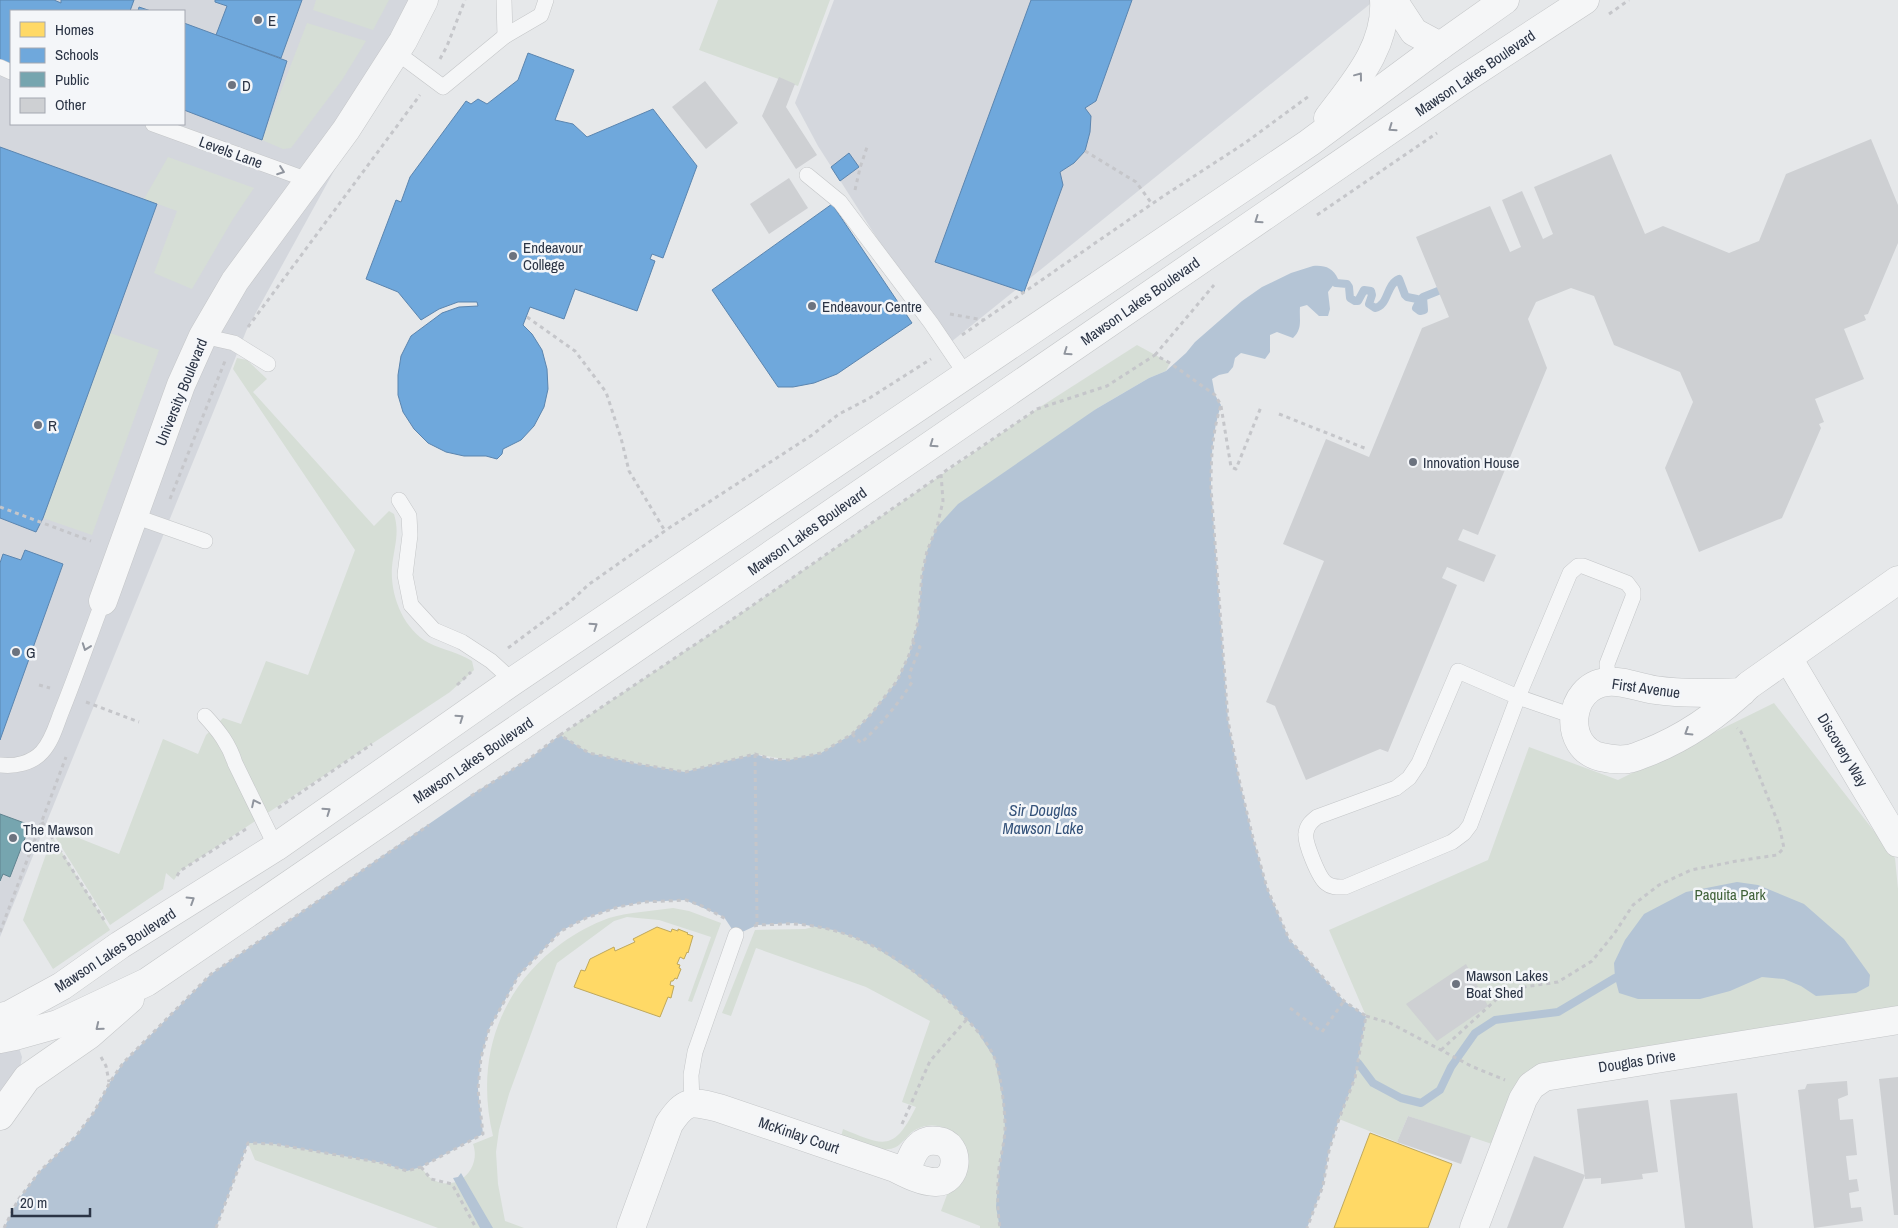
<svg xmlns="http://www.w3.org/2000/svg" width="1898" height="1228" font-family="'Archivo Narrow',sans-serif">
<rect width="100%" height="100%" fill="#e6e8ea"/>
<g fill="#d4d7dd" fill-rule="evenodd">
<path d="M0 0H428L247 329 0 937ZM11 11H184V124H11Z"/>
<polygon points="834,0 1375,0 946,346 818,146 795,103"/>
<polygon points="15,1036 22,1057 18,1080 0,1113 0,1039"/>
</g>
<g fill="#d6ded6">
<polygon points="316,0 389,0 373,30 313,10"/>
<polygon points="718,0 830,0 798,86 699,50"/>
<polygon points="307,23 366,41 342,80 291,148 283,149 262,140"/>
<polygon points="168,157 254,188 233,219 192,289 154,273 177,211 144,199"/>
<polygon points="110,333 159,350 92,535 43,518"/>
<polygon points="1137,345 1170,363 1166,371 1149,378 1096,409 927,551 922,574 918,622 909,655 897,681 872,713 852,734 821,753 789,760 755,754 685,772 633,763 589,753 560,735 727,623 1037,409"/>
<path d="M237 358 247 360 267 379 253 392 374 526 389 511 394 514C400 534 394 547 392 567 390 595 403 629 429 643 443 650 458 652 472 661L474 670 450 692 180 871 174 880 166 873 163 889 110 925 54 835 56 829 119 854 163 739 198 754 206 735 223 718 241 724 266 661 308 675 355 550 233 369Z"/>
<polygon points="1774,703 1895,858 1898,889 1898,1020 1544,1076 1504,1148 1408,1116 1397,1142 1339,1119 1355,1078 1366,1016 1329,930 1488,860 1529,747 1618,780"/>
<polygon points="53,838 110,930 53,969 23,920 51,840 52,841"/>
<path d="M673 908 689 911 721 923 692 1002 688 1001 711 937 659 920 627 917 614 921 557 963 509 1094 499 1130 496 1152 498 1184 505 1221 524 1228H438L255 1160 248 1143 274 1144 383 1163 407 1171 421 1167C424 1171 428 1177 432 1179 456 1194 482 1169 473 1144L493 1136C475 1061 498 989 562 943 576 933 592 924 609 918 630 912 652 911 673 908Z"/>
<path d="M817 926C837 930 856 937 874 946 912 965 978 1020 995 1059 1001 1074 1005 1109 1005 1126 1005 1140 1001 1154 999 1168 997 1188 997 1208 1000 1228H980V1226L941 1211 948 1192 959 1139C950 1126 931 1122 917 1129 906 1134 902 1148 889 1149 873 1152 855 1142 841 1137L843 1129C884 1146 894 1152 916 1107L902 1102 930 1021 866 987 756 948 731 1016 722 1013 755 930 805 929Z"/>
</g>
<g fill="#b4c4d5">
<path d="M1313 266C1325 265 1333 268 1338 279L1328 292 1330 309 1328 316H1319L1307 305 1300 307C1299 320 1303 328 1293 338L1277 332 1270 335V352L1265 359 1241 353 1235 358 1233 367 1228 373 1219 375 1212 379 1215 395 1221 405C1212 433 1211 459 1211 488L1228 720 1239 779 1252 834 1267 888 1289 939 1344 1001 1366 1016 1355 1078 1339 1119 1329 1151 1323 1186 1307 1228H1000L996 1207 999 1169 1005 1127 1002 1095 995 1059 975 1028 947 999 912 971 875 947 853 937 833 930 795 923 757 925 736 935 724 917 685 900 644 902 618 907 586 918 561 931 519 975 489 1029 481 1058 478 1089 483 1134 421 1167 407 1171 383 1163 274 1144 248 1143 216 1228H4L18 1200 40 1171 76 1136 94 1112 110 1082 123 1063 211 974 471 795 529 759 560 735 589 753 633 763 685 772 755 754 771 759 789 760 821 753 852 734 872 713 897 681 909 655 918 622 922 574 927 551 937 527 958 504 1096 409 1149 378 1166 371 1186 353 1195 342 1242 301 1262 287 1291 273Z"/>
<polygon points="1737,882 1758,885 1804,904 1844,939 1870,975 1869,986 1856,993 1816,996 1801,986 1784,979 1762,977 1730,991 1700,999 1638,999 1619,993 1615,978 1614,963 1625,940 1644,914 1686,892"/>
<polygon points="461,1173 493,1228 480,1228 453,1178 458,1177"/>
</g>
<g fill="#ffd966" stroke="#bfa85c">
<polygon points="657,927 671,932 672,929 678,931 678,929 688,933 687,934 693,936 688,953 687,952 684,959 680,957 677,964 680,965 679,968 681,969 677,979 675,978 673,981 671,981 670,985 674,986 671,998 668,997 660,1017 574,987 581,970 585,971 590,959 614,947 615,951 635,942 633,939"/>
<polygon points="1370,1133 1452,1164 1428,1228 1334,1228"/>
</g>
<g fill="#6fa8dc" stroke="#5b85af">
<polygon points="0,0 54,0 61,3 61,0 134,0 130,11 11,11 11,64 0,60"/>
<polygon points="215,0 302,0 281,58 216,35 227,6 215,2"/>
<polygon points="1031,0 1132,0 1096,101 1085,108 1091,116 1090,132 1085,151 1074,163 1060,172 1063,185 1024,292 935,262"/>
<polygon points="139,7 151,11 138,11"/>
<polygon points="184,23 287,61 262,140 184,110"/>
<polygon points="528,53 574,70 555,120 573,124 587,137 653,109 697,166 663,258 652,254 650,259 655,261 637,311 575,289 564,319 530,307 523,325 532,334 542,350 547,369 548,389 544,407 534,426 521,440 503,449 502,454 497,459 486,456 464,456 446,452 428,443 414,429 403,412 398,395 398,375 401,356 411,336 442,313 459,307 478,306 477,302 458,302 439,309 421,320 398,292 366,279 396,200 401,202 410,177 466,101 471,104 478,99 487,104 518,80"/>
<polygon points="0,147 157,204 43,518 36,532 0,518"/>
<polygon points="849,153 859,167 840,181 831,167"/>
<polygon points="832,204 912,323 837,374 814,383 793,387 778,387 712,290"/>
<polygon points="25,550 63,564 0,740 0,563 3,554 21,560"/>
</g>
<polygon fill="#76a5af" stroke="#60838f" points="0,814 30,825 10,877 3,874 0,881"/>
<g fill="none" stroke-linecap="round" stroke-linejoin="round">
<g stroke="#b4c4d5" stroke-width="8">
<path d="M1336 283 1347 284 1349 287 1350 298 1355 301H1358L1364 290 1371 291 1372 295 1369 304 1375 308C1389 305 1386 284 1399 279L1405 295 1407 297 1417 299 1419 302 1416 308 1420 311 1424 310 1423 297 1438 291"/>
<polyline points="1358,1063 1373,1083 1401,1098 1421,1103 1440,1090 1451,1067 1475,1033 1495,1020 1558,1012 1615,978"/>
</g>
</g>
<g fill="#ced0d3">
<polygon points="779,77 795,84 786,107 817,155 796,169 762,116"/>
<polygon points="705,81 738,123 706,149 672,107"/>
<polygon points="1871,139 1898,205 1898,243 1868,314 1864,315 1866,320 1844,329 1864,379 1815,399 1824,422 1819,424 1821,428 1782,518 1699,552 1665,468 1693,402 1680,372 1614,345 1594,296 1571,288 1536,302 1528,319 1547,368 1478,535 1463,529 1458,540 1496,555 1484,582 1447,567 1442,578 1457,585 1388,752 1380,749 1306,780 1275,706 1266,702 1324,561 1283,544 1326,439 1369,457 1422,328 1449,317 1416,237 1490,206 1510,252 1521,247 1502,200 1522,191 1543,239 1553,234 1534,187 1611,154 1645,234 1663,226 1729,253 1759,241 1786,174"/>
<polygon points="789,178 808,208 769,234 750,204"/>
<polygon points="1466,964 1488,1006 1437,1041 1406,1004"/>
<polygon points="1898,1077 1898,1215 1894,1215 1879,1079"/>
<polygon points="1847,1081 1848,1095 1838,1099 1840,1120 1853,1119 1857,1155 1846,1156 1849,1180 1857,1179 1859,1191 1849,1193 1851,1208 1861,1207 1863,1221 1814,1228 1798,1090 1805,1089 1807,1084"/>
<polygon points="1737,1093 1753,1228 1685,1228 1670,1100"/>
<polygon points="1648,1100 1658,1172 1642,1174 1643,1179 1601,1184 1601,1178 1585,1179 1577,1109"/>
<polygon points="1408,1116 1471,1136 1461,1164 1397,1142"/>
<polygon points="1534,1156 1585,1175 1563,1228 1507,1228"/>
</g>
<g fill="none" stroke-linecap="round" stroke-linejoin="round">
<defs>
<g id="service">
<polyline points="504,0 505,36"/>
<polyline points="396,52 443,87 505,36 541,15 546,0"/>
<polyline points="0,67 11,72"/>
<polyline points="153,124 308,180"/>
<polyline points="807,175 840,202 931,323 967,376"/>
<polyline points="203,336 234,343 268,364"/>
<polyline points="399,500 409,516 410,535 405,575 411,605 434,630 462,642 491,661 513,681"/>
<polyline points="134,516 205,541"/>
<path d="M205 716C219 731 229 744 235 763L276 847"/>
<path d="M1573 716 1518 697 1458 671 1419 763 1409 778 1396 788 1317 817C1312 821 1307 825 1306 833 1304 842 1319 878 1326 883 1332 888 1338 887 1345 887L1452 842 1464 833 1470 825 1518 697 1570 573 1578 566H1583L1627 583 1633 591V597L1607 664 1608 682"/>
<path d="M0 765C15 767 32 763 42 752 52 741 56 726 61 713 76 676 89 638 103 601"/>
<polyline points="692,1103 691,1075 695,1052 736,935"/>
</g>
<g id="minor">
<polyline points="1393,0 1414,32 1440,46"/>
<polyline points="103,601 181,385 203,336 235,281 346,130 403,41 424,0"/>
<polyline points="1788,658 1898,843"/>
<path d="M1742 692C1713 693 1684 694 1655 690 1639 688 1623 680 1607 682 1567 686 1562 748 1601 757 1609 759 1620 760 1628 759 1634 758 1640 755 1646 753 1685 738 1719 714 1749 685L1898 580"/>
<path d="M631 1228 669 1124C686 1099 691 1101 719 1108L895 1168C907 1174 922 1182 935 1182 959 1183 962 1144 938 1141 931 1140 924 1141 919 1146 912 1152 909 1165 905 1173"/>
<polyline points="1474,1228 1523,1099 1531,1086 1544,1077 1898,1020"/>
</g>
<g id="tertiary">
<path d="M1328 118C1354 83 1387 47 1384 0"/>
<polyline points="0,1017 9,1015 62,986 120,945 276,847 513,681 1309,143 1440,46 1505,0"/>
<polyline points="0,1039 15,1036 58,1024 147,982 618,660 1461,81 1585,0"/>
<polyline points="0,1116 27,1078 89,1035 130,999"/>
</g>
</defs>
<use href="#service" stroke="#c4c6c8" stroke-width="16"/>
<use href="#minor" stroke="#c4c6c8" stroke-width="29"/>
<use href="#tertiary" stroke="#c4c6c8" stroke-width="29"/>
<g stroke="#c5c6ca" stroke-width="3" stroke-dasharray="4 4" stroke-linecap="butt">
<polyline points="1609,14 1629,0"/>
<polyline points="440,59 447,46 465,0"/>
<polyline points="1085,151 1136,182 1152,204"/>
<polyline points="855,190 860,168 867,147"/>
<polyline points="1317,215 1437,133"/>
<polyline points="950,314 983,320"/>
<polyline points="527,317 575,351 606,392 621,438 629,471 665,531"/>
<polyline points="248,327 420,95"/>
<polyline points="962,335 1159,199 1245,143 1309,96"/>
<polyline points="1155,355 1214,285"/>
<polyline points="1221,406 1231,467 1236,469 1261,407"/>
<polyline points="1279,414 1367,449"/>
<polyline points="170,499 225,361"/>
<polyline points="0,507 91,541"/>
<polyline points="508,648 571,601 588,585 669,528 812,435 839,414 868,399 931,359"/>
<polyline points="39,685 50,688"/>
<polyline points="457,685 471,672"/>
<polyline points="86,702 139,722"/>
<path d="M852 734 861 743C881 724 898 705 912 682L909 675 920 647 912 642"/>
<polyline points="560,735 727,623 941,475"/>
<polyline points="755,754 757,925"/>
<path d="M471 796 529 759 560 735 589 753 633 763 685 772 755 754 771 759 789 760 821 753 852 734 872 713 897 681 909 655 918 622 922 574 927 551 937 527 943 501 941 474 1037 409 1107 386 1155 355 1170 363 1215 395 1221 405C1212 433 1211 459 1211 488L1228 720 1239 779 1252 834 1267 888 1289 939 1344 1001 1366 1016 1355 1078 1339 1119 1329 1151 1323 1186 1307 1228"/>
<polyline points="278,808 372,744"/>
<polyline points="42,822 106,923"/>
<polyline points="177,876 180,871 246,829"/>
<path d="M754 926C762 924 772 925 781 924 849 921 913 964 959 1011 972 1025 988 1041 995 1059 1001 1076 1005 1109 1005 1127 1005 1140 1001 1154 999 1168 997 1189 997 1208 1000 1228"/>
<polyline points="0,932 66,757"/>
<polyline points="1290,1008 1322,1032 1344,1001"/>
<polyline points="1366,1016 1390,1023 1471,1066 1505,1080"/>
<polyline points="1441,1050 1499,997 1524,987 1558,982 1592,961 1614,934 1633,905 1659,885 1691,870 1737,861 1777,855 1784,848 1779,825 1746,743 1741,732 1737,728"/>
<polyline points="101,1057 106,1066 109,1082"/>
<polyline points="902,1124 930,1061 967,1019"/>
<polyline points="421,1167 431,1179 452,1184 476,1228"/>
<polyline points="4,1228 18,1200 40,1171 76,1136 94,1112 110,1082 123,1063 211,974 429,825"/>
<polyline points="216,1228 248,1143 274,1144 383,1163 407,1171 421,1167 483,1134 478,1089 481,1058 489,1029 519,975 561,931 586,918 618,907 644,902 686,900 702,906 726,919"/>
</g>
<use href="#service" stroke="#f5f6f7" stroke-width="15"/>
<use href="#minor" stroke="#f5f6f7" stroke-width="28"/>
<use href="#tertiary" stroke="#f5f6f7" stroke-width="28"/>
</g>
<defs><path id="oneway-chevron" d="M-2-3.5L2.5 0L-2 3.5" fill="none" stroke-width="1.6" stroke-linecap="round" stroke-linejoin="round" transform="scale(1.25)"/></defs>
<g stroke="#90959e">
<use href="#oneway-chevron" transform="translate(1359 76) rotate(-53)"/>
<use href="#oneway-chevron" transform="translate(1392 128) rotate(145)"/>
<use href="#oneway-chevron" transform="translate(281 171) rotate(20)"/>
<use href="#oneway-chevron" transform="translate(1258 220) rotate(145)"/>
<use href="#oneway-chevron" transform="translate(1067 352) rotate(145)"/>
<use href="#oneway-chevron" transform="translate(933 444) rotate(145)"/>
<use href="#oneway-chevron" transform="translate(594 626) rotate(-34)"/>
<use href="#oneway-chevron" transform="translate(86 647) rotate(110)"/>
<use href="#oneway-chevron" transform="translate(460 718) rotate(-35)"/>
<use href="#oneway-chevron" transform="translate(1688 732) rotate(148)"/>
<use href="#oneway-chevron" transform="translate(255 803) rotate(-116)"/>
<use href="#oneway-chevron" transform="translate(327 811) rotate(-35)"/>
<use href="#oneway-chevron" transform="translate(191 900) rotate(-32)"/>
<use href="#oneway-chevron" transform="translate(99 1027) rotate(141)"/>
</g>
<g fill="#6c737f" stroke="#f4f6f9" stroke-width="2">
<circle cx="258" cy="20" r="5"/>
<circle cx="232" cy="85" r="5"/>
<circle cx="513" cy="256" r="5"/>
<circle cx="812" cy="306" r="5"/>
<circle cx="38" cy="425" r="5"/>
<circle cx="1413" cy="462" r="5"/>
<circle cx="16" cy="652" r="5"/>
<circle cx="13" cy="838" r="5"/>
<circle cx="1456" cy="984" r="5"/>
</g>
<g text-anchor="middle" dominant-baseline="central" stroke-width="5" stroke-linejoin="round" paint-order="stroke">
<g font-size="15" fill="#2b3445" stroke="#f4f6f9" text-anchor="start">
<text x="268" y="20">E</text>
<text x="242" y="85">D</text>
<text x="523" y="247">Endeavour<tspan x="523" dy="17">College</tspan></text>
<text x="822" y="306">Endeavour Centre</text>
<text x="48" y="425">R</text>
<text x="1423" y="462">Innovation House</text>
<text x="26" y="652">G</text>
<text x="23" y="829">The Mawson<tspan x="23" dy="17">Centre</tspan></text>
<text x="1466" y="975">Mawson Lakes<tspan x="1466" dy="17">Boat Shed</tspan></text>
</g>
<g font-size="15" fill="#2b3445" stroke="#f4f6f9">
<text transform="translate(1475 73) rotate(-34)">Mawson Lakes Boulevard</text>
<text transform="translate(231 152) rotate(20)">Levels Lane</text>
<text transform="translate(1140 301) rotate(-35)">Mawson Lakes Boulevard</text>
<text transform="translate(181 392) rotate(-68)">University Boulevard</text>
<text transform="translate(807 531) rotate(-35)">Mawson Lakes Boulevard</text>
<text transform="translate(1646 688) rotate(8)">First Avenue</text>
<text transform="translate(1843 750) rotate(59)">Discovery Way</text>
<text transform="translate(473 760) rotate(-34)">Mawson Lakes Boulevard</text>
<text transform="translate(115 950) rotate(-33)">Mawson Lakes Boulevard</text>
<text transform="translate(1637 1061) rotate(-9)">Douglas Drive</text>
<text transform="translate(799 1135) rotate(19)">McKinlay Court</text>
</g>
<g font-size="15" fill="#3f6138" stroke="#f4f6f9">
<text x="1730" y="894">Paquita Park</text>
</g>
<g font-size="16" font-style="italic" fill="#34527a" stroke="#f4f6f9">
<text x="1043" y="810">Sir Douglas<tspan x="1043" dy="18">Mawson Lake</tspan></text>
</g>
</g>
<rect x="10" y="10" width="175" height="115" fill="#f4f6f9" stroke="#a4a8b1"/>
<rect x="20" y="22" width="25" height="15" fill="#ffd966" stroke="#a4a8b1"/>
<text x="55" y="35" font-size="15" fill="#2b3445">Homes</text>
<rect x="20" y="48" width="25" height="15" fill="#6fa8dc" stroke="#a4a8b1"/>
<text x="55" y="60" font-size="15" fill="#2b3445">Schools</text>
<rect x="20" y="72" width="25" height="15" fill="#76a5af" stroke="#a4a8b1"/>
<text x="55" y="85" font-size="15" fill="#2b3445">Public</text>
<rect x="20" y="98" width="25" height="15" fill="#ced0d3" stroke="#a4a8b1"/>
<text x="55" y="110" font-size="15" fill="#2b3445">Other</text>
<path d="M12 1208v8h78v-8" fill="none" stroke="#2b3445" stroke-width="2.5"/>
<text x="20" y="1208" font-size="15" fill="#2b3445" stroke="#f4f6f9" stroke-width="4" paint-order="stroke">20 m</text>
</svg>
